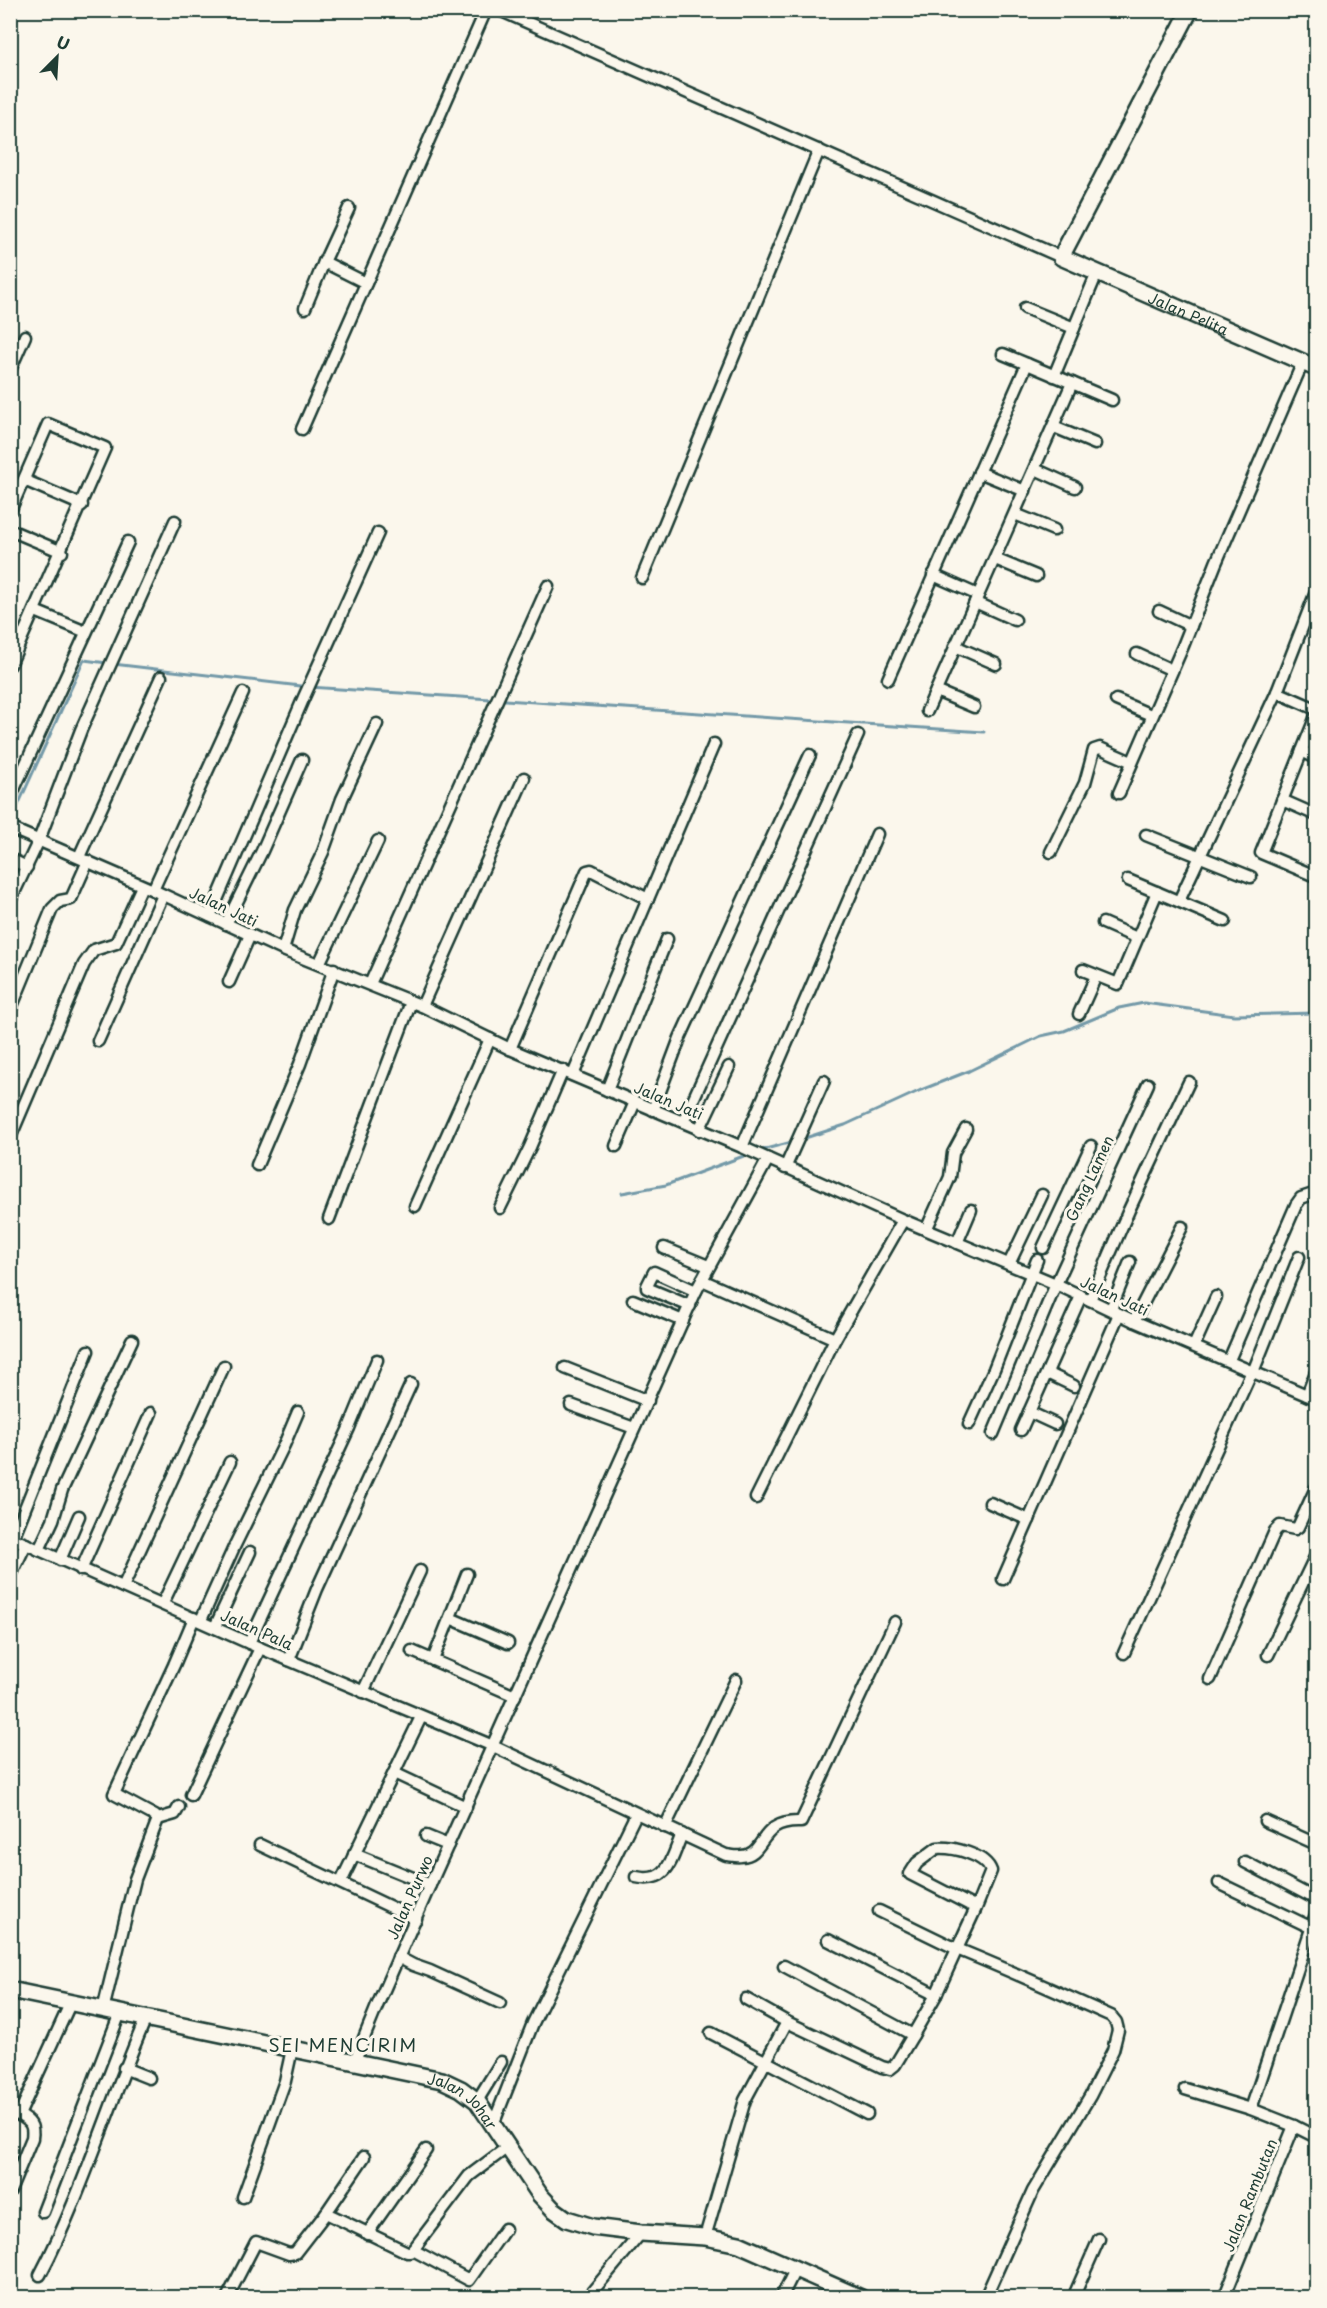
<svg xmlns="http://www.w3.org/2000/svg" width="1327" height="2308" font-family="'Playpen Sans',sans-serif">
<rect width="100%" height="100%" fill="#fbf7ec"/>
<filter id="ink" filterUnits="userSpaceOnUse"><feTurbulence type="fractalNoise" baseFrequency=".0167" numOctaves="2"/><feDisplacementMap in="SourceGraphic" scale="12" xChannelSelector="R" yChannelSelector="G"/><feConvolveMatrix kernelMatrix="1 2 1 2 8 2 1 2 1" color-interpolation-filters="sRGB"/></filter>
<g filter="url(#ink)">
<g fill="none" stroke-linecap="round" stroke-linejoin="round">
<g stroke="#7399a8" stroke-width="3">
<polyline points="113,664 309,687 984,732"/>
<polyline points="10,823 84,660 107,663"/>
<polyline points="802,1139 845,1125 921,1090 969,1071 1041,1036 1064,1031 1119,1008 1144,1003 1234,1015 1316,1013"/>
<polyline points="758,1151 792,1142"/>
<polyline points="622,1193 666,1185 749,1154"/>
</g>
<defs>
<g id="street">
<polyline points="499,10 1061,257"/>
<polyline points="349,208 324,262 366,283"/>
<polyline points="305,308 324,262"/>
<polyline points="1025,308 1074,328"/>
<polyline points="1003,354 1027,364"/>
<polyline points="10,370 25,336"/>
<polyline points="1054,376 1097,273"/>
<polyline points="1072,383 1112,400"/>
<polyline points="1054,427 1095,444"/>
<polyline points="302,429 486,10"/>
<polyline points="1035,469 1075,487"/>
<polyline points="979,472 1025,491"/>
<polyline points="24,480 82,505"/>
<polyline points="10,511 48,424 105,448 10,665"/>
<polyline points="1015,514 1054,530"/>
<polyline points="10,530 62,552"/>
<polyline points="995,559 1036,576"/>
<polyline points="933,575 978,595"/>
<polyline points="642,578 819,150"/>
<polyline points="975,602 1015,620"/>
<polyline points="35,611 86,632"/>
<polyline points="1159,611 1191,626"/>
<polyline points="955,646 996,664"/>
<polyline points="1137,654 1172,670"/>
<polyline points="888,679 1027,364 1072,383 927,711"/>
<polyline points="936,691 974,707"/>
<polyline points="1277,692 1316,709"/>
<polyline points="1116,700 1151,715"/>
<polyline points="1302,751 1316,758"/>
<polyline points="1119,793 1183,646 1216,563 1303,362"/>
<polyline points="10,798 128,542"/>
<polyline points="1282,800 1316,815"/>
<polyline points="10,828 153,890 283,950 422,1006 510,1049 742,1147 903,1220 1056,1284 1134,1321 1316,1399"/>
<polyline points="1146,835 1251,877"/>
<polyline points="1051,852 1085,783 1094,750 1100,748 1132,762"/>
<polyline points="79,857 161,677"/>
<polyline points="10,859 27,867"/>
<polyline points="1315,876 1261,853 1316,716"/>
<polyline points="1128,880 1225,921"/>
<polyline points="153,890 243,693"/>
<polyline points="10,901 39,840 81,730 175,521"/>
<polyline points="1179,901 1277,692 1316,592"/>
<polyline points="210,916 304,697 378,533"/>
<polyline points="1103,923 1137,938"/>
<polyline points="226,924 262,851 302,760"/>
<polyline points="283,950 295,910 323,852 342,799 377,724"/>
<polyline points="319,964 378,841"/>
<polyline points="1083,970 1118,984 1157,892"/>
<polyline points="229,982 250,935"/>
<polyline points="370,984 548,586"/>
<polyline points="422,1006 524,778"/>
<polyline points="10,1011 52,909 60,901 71,899 88,861"/>
<polyline points="1079,1014 1096,976"/>
<polyline points="98,1041 163,895"/>
<polyline points="510,1049 587,871 591,870 648,899"/>
<polyline points="573,1075 714,744"/>
<polyline points="607,1090 667,939"/>
<polyline points="653,1110 680,1038 810,755"/>
<polyline points="683,1122 858,735"/>
<polyline points="699,1130 729,1067"/>
<polyline points="10,1138 84,964 94,950 116,943 142,886"/>
<polyline points="616,1146 635,1102"/>
<polyline points="742,1147 877,834"/>
<polyline points="257,1165 300,1064 334,969"/>
<polyline points="785,1168 824,1081"/>
<polyline points="415,1206 490,1039"/>
<polyline points="500,1208 530,1147 563,1070"/>
<polyline points="329,1219 411,1002"/>
<polyline points="926,1230 950,1177 953,1153 966,1129"/>
<polyline points="957,1243 971,1210"/>
<polyline points="664,1248 708,1266"/>
<polyline points="1043,1248 1091,1146"/>
<polyline points="1009,1264 1042,1195"/>
<polyline points="702,1280 835,1339"/>
<polyline points="633,1300 683,1321"/>
<polyline points="1090,1300 1129,1210 1189,1082"/>
<polyline points="690,1306 647,1288 647,1286 654,1272 696,1291"/>
<polyline points="1111,1309 1130,1262"/>
<polyline points="1134,1321 1182,1227"/>
<polyline points="1194,1346 1216,1297"/>
<polyline points="1229,1360 1296,1205 1301,1198 1316,1193"/>
<polyline points="565,1368 648,1401"/>
<polyline points="1253,1372 1299,1257"/>
<polyline points="1047,1373 1074,1386"/>
<polyline points="1307,1395 1316,1372"/>
<polyline points="571,1405 634,1428"/>
<polyline points="1029,1412 1055,1424"/>
<polyline points="969,1424 994,1369 1037,1260"/>
<polyline points="1021,1430 1081,1296"/>
<polyline points="993,1434 1056,1284 1148,1084"/>
<polyline points="756,1498 835,1339 903,1220"/>
<polyline points="990,1503 1029,1520"/>
<path d="M10 1537 260 1648 493 1746 726 1855C730 1855 736 1857 741 1856 767 1855 757 1820 801 1822L895 1622"/>
<polyline points="13,1538 88,1351"/>
<polyline points="39,1550 53,1520 62,1490 132,1340"/>
<polyline points="60,1560 79,1516"/>
<polyline points="81,1570 151,1413"/>
<polyline points="10,1577 26,1544"/>
<polyline points="1003,1579 1119,1314"/>
<polyline points="123,1587 224,1366"/>
<polyline points="163,1603 230,1462"/>
<polyline points="450,1618 508,1643"/>
<polyline points="201,1620 235,1545 284,1445 298,1412"/>
<polyline points="215,1627 250,1552"/>
<polyline points="249,1643 349,1428 377,1360"/>
<polyline points="412,1651 515,1696"/>
<polyline points="1124,1653 1252,1371"/>
<polyline points="1268,1655 1316,1555"/>
<polyline points="289,1660 317,1589 411,1384"/>
<polyline points="433,1660 467,1574"/>
<polyline points="1210,1679 1275,1531 1280,1526 1295,1529 1298,1527 1316,1488"/>
<polyline points="363,1692 420,1571"/>
<polyline points="394,1773 466,1807"/>
<polyline points="191,1795 260,1648"/>
<polyline points="158,1819 155,1816 114,1794 174,1665 194,1618"/>
<polyline points="158,1819 175,1814 179,1807"/>
<polyline points="1265,1821 1316,1844"/>
<polyline points="665,1827 736,1680"/>
<polyline points="426,1836 448,1845"/>
<polyline points="260,1845 416,1919"/>
<polyline points="354,1854 430,1885"/>
<polyline points="1245,1862 1316,1899"/>
<path d="M636 1877C669 1884 671 1859 682 1834"/>
<polyline points="341,1882 421,1717"/>
<polyline points="1219,1883 1312,1928"/>
<path d="M976 1908 991 1871C985 1854 953 1847 937 1848L917 1863 910 1874 976 1908 957 1949C1009 1970 1060 1993 1111 2016L1116 2022 1118 2030 1113 2050 1090 2096 1033 2191 985 2298"/>
<polyline points="879,1911 957,1949 936,1995"/>
<polyline points="828,1940 936,1995 913,2035"/>
<polyline points="398,1957 413,1965 430,1971 500,2003"/>
<polyline points="746,1999 787,2022 882,2067 890,2069 895,2065 913,2035 784,1966"/>
<polyline points="103,2010 135,1879 158,1819"/>
<polyline points="711,2033 867,2114"/>
<polyline points="355,2060 377,2006 430,1885 696,1291 768,1159"/>
<polyline points="124,2068 149,2078"/>
<polyline points="1185,2089 1251,2109 1294,2126"/>
<polyline points="477,2101 501,2062"/>
<polyline points="1251,2109 1316,1914"/>
<polyline points="10,2112 19,2115 70,2004"/>
<polyline points="493,2125 533,2023 636,1814"/>
<polyline points="364,2157 326,2213 407,2252 411,2252 416,2246 469,2176 509,2146"/>
<path d="M10 2191 32 2138C34 2125 30 2121 19 2115"/>
<polyline points="243,2197 285,2081 292,2049"/>
<polyline points="43,2212 120,2013"/>
<polyline points="367,2234 426,2150"/>
<polyline points="705,2237 745,2100 787,2022"/>
<polyline points="413,2250 469,2280 505,2229"/>
<path d="M40 2275C83 2193 109 2103 146 2018"/>
<polyline points="227,2298 256,2242 289,2254 295,2253 326,2213"/>
<polyline points="587,2298 641,2233"/>
<polyline points="781,2298 796,2268"/>
<polyline points="1073,2298 1099,2239"/>
<polyline points="1224,2298 1294,2126 1316,2137"/>
</g>
<g id="secondary">
<path id="s1" d="M1190 10 1061 257 1316 368"/>
<path id="s2" d="M10 1990 442 2080 461 2089 477 2101 540 2195 553 2209 567 2219 593 2227 641 2233 705 2237 739 2244 861 2298"/>
</g>
</defs>
<use href="#street" stroke="#1f3d34" stroke-width="15"/>
<use href="#secondary" stroke="#1f3d34" stroke-width="20"/>
<use href="#street" stroke="#fbf7ec" stroke-width="10"/>
<use href="#secondary" stroke="#fbf7ec" stroke-width="15"/>
</g>
</g>
<g text-anchor="middle" dominant-baseline="central" stroke-width="6" stroke-linejoin="round" paint-order="stroke">
<g font-size="15" fill="#1f3d34" stroke="#fbf7ec">
<text stroke="none"><textPath href="#s1" startOffset="418">Jalan Pelita</textPath></text>
<text transform="translate(224 906) rotate(25)">Jalan Jati</text>
<text transform="translate(669 1100) rotate(23)">Jalan Jati</text>
<text transform="translate(1089 1178) rotate(-65)">Gang Lamen</text>
<text transform="translate(1115 1295) rotate(25)">Jalan Jati</text>
<text transform="translate(257 1629) rotate(24)">Jalan Pala</text>
<text transform="translate(409 1897) rotate(-66)">Jalan Purwo</text>
<text stroke="none"><textPath href="#s2" startOffset="470">Jalan Johar</textPath></text>
<text transform="translate(1249 2195) rotate(-68)">Jalan Rambutan</text>
</g>
<g font-size="18" letter-spacing="1.5" fill="#1f3d34" stroke="#fbf7ec">
<text x="343" y="2044">SEI MENCIRIM</text>
</g>
</g>
<rect width="1327" height="2308" fill="none" stroke="#fbf7ec" stroke-width="36"/>
<rect x="18" y="18" width="1291" height="2272" fill="none" stroke="#1f3d34" stroke-width="2" filter="url(#ink)"/>
<g transform="translate(57 57) rotate(24)" stroke="#fbf7ec" stroke-width="4.5" paint-order="stroke">
<path d="M0-4.5L10 22L0 15L-10 22Z" fill="#1f3d34"/>
<text y="-9" font-size="16" font-weight="bold" text-anchor="middle" fill="#1f3d34">U</text>
</g>
</svg>
